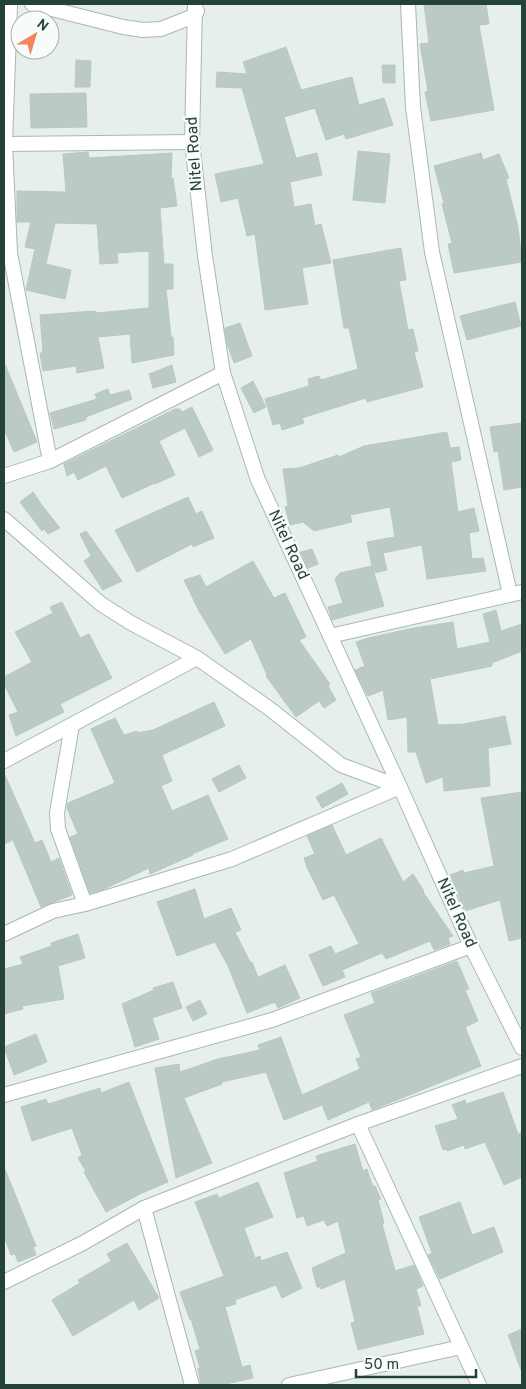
<svg xmlns="http://www.w3.org/2000/svg" width="526" height="1389" font-family="Overpass,sans-serif">
<rect width="100%" height="100%" fill="#e6efeb"/>
<g fill="#bbcac4" stroke="#b8c9c2">
<polygon points="424,4 486,4 489,24 479,25 494,110 431,121 425,92 428,91 420,44 429,43"/>
<polygon points="286,47 301,90 352,77 359,105 384,98 393,125 346,139 344,134 326,140 315,108 284,117 296,158 317,153 322,175 290,182 294,207 311,204 315,226 321,224 331,263 302,268 308,304 265,310 255,234 247,236 238,198 221,202 215,174 264,164 242,88 216,87 217,72 247,74 243,62"/>
<polygon points="76,60 91,61 90,87 75,87"/>
<polygon points="382,65 395,65 395,83 383,83"/>
<polygon points="86,93 87,127 31,128 30,94"/>
<polygon points="358,151 390,154 385,203 353,200"/>
<polygon points="88,152 89,158 172,153 171,179 173,178 177,206 160,208 164,264 173,264 173,289 166,289 171,337 173,337 174,355 132,363 130,334 98,337 104,368 77,373 76,366 43,371 40,353 43,353 40,315 95,311 96,313 149,308 149,251 117,253 118,263 100,264 97,224 55,223 46,264 71,270 65,299 26,290 35,249 25,247 31,222 17,222 17,191 66,192 63,154"/>
<polygon points="481,153 483,160 499,154 509,178 506,179 518,227 522,262 454,273 448,244 452,243 442,204 444,203 434,166"/>
<polygon points="401,248 406,280 399,281 408,330 413,329 418,351 414,352 423,387 367,402 366,398 302,418 304,423 282,430 280,423 273,425 265,399 309,386 308,379 319,376 321,380 358,369 349,328 344,328 333,260"/>
<polygon points="515,302 521,326 467,340 460,316"/>
<polygon points="240,323 252,356 234,363 227,343 225,328"/>
<polygon points="4,362 37,442 14,452 4,429"/>
<polygon points="172,365 176,382 153,388 149,374"/>
<polygon points="253,381 266,407 254,413 241,388"/>
<polygon points="108,389 110,395 129,390 132,399 86,417 86,420 54,429 50,413 97,399 95,394"/>
<polygon points="192,407 213,450 199,457 185,428 159,441 175,475 155,484 155,483 122,498 106,466 78,480 74,472 67,476 64,464 175,409 180,409 182,412"/>
<polygon points="522,423 522,487 504,490 498,451 494,452 490,427"/>
<polygon points="447,432 450,448 459,447 461,460 451,462 458,512 474,508 479,531 469,533 472,559 483,558 486,571 427,579 422,545 383,553 387,570 374,573 384,606 332,620 328,607 343,603 335,579 340,573 372,566 367,542 395,537 390,507 350,515 352,522 314,531 303,522 290,525 285,507 288,506 283,469 299,468 338,455 339,457 364,446"/>
<polygon points="33,492 41,504 60,528 48,534 44,529 42,531 20,502"/>
<polygon points="188,497 196,514 202,511 214,538 193,547 192,544 137,572 115,530"/>
<polygon points="86,531 122,581 103,590 84,561 91,556 80,534"/>
<polygon points="312,549 318,564 308,568 301,552"/>
<polygon points="253,561 274,598 285,593 306,637 299,640 330,684 328,686 336,700 324,708 319,701 296,717 266,676 267,675 251,639 225,654 199,611 184,580 200,575 206,587"/>
<polygon points="62,602 80,638 89,634 112,678 60,704 64,712 16,736 9,715 18,712 4,684 4,677 32,662 15,632 53,613 50,607"/>
<polygon points="496,610 501,631 522,624 522,651 492,663 492,666 430,679 438,725 464,724 505,716 511,744 488,748 490,786 444,791 443,777 426,783 416,752 408,752 407,717 388,720 383,690 368,696 355,670 365,666 356,642 368,638 414,628 453,622 457,649 490,642 483,614"/>
<polygon points="214,702 225,726 162,755 172,781 161,786 172,811 208,795 228,839 192,854 193,855 150,874 149,868 102,890 90,893 70,837 78,834 67,808 68,803 115,783 91,729 115,718 124,735 137,731 137,733 153,730"/>
<polygon points="239,765 246,778 219,792 212,779"/>
<polygon points="4,773 35,843 42,840 51,862 59,858 72,895 41,907 13,840 4,844"/>
<polygon points="342,783 348,794 322,808 316,797"/>
<polygon points="522,792 522,938 509,941 500,900 465,911 450,875 463,870 464,873 494,866 481,798"/>
<polygon points="332,825 346,855 381,838 403,882 413,874 424,891 423,892 453,936 448,938 450,944 434,950 430,941 386,959 382,953 342,970 345,977 323,986 309,955 331,946 335,954 359,944 334,895 323,900 307,867 304,858 315,854 307,836"/>
<polygon points="195,889 204,919 231,908 241,930 235,932 250,962 252,962 258,977 285,965 300,998 278,1008 275,1002 247,1013 228,966 215,942 177,956 157,902"/>
<polygon points="78,934 85,958 58,966 64,999 22,1006 23,1009 4,1014 4,969 23,964 20,957 52,946 51,943"/>
<polygon points="457,961 469,989 465,990 478,1021 465,1027 481,1066 372,1110 369,1102 328,1120 322,1105 284,1120 266,1072 222,1082 222,1084 184,1098 212,1163 176,1178 155,1068 179,1064 180,1072 218,1059 260,1050 258,1045 281,1037 302,1095 360,1069 356,1059 361,1057 344,1015 375,1003 371,993"/>
<polygon points="173,982 182,1008 152,1018 159,1039 135,1047 122,1004 154,990 153,988"/>
<polygon points="200,1000 207,1014 193,1021 186,1007"/>
<polygon points="36,1034 47,1062 14,1075 4,1047"/>
<polygon points="129,1082 168,1182 142,1193 106,1212 84,1172 86,1171 78,1158 82,1155 72,1128 32,1141 21,1107 46,1099 48,1104 100,1088 101,1093"/>
<polygon points="503,1092 518,1134 522,1132 522,1177 504,1185 485,1142 465,1149 464,1145 447,1151 446,1149 443,1150 435,1126 458,1119 452,1105 465,1100 466,1104"/>
<polygon points="355,1144 363,1171 367,1169 373,1187 375,1186 381,1199 378,1200 384,1223 382,1224 395,1271 414,1265 423,1286 416,1289 421,1305 417,1307 424,1334 358,1350 351,1323 355,1322 345,1279 321,1289 320,1287 317,1287 312,1268 346,1253 338,1221 327,1226 324,1220 307,1226 304,1216 297,1218 284,1173 318,1161 316,1156"/>
<polygon points="4,1167 36,1246 33,1247 36,1255 18,1262 15,1254 11,1255 4,1236"/>
<polygon points="258,1182 273,1217 244,1228 255,1258 260,1256 261,1261 287,1252 302,1288 282,1298 276,1285 235,1300 236,1304 225,1307 242,1367 250,1365 253,1378 221,1385 201,1385 198,1368 200,1368 195,1351 200,1349 191,1319 190,1320 180,1292 224,1276 195,1202 217,1194 219,1198"/>
<polygon points="460,1202 472,1235 494,1227 503,1252 440,1279 428,1255 432,1253 419,1217"/>
<polygon points="127,1243 159,1298 139,1310 134,1300 73,1336 52,1300 80,1283 78,1280 111,1261 107,1254"/>
<polygon points="522,1329 522,1370 521,1370 508,1335"/>
</g>
<g fill="none" stroke-linecap="round" stroke-linejoin="round">
<defs>
<g id="street">
<polyline points="10,4 5,144 10,253 50,461"/>
<polyline points="32,4 123,27 143,30 161,29 194,16 197,11"/>
<polyline points="195,4 192,142 205,256 223,373 258,480 400,787 471,946 522,1048"/>
<polyline points="408,4 413,107 432,252 510,594"/>
<polyline points="5,144 192,142"/>
<polyline points="4,476 50,461 223,373"/>
<polyline points="4,519 101,604 131,623 197,658 270,709 341,765 400,787"/>
<polyline points="330,636 522,592"/>
<polyline points="72,725 57,813 58,829 85,904"/>
<polyline points="4,761 197,658"/>
<polyline points="4,934 53,911 85,904 232,859 400,787"/>
<polyline points="4,1095 272,1020 471,946"/>
<polyline points="358,1124 479,1385"/>
<polyline points="144,1208 192,1385"/>
<polyline points="4,1282 83,1243 144,1208 358,1124 522,1066"/>
<polyline points="289,1385 461,1347"/>
</g>
</defs>
<use href="#street" stroke="#a8b8b2" stroke-width="16"/>
<use href="#street" stroke="#fff" stroke-width="14"/>
</g>
<g text-anchor="middle" dominant-baseline="central" stroke-width="4.5" stroke-linejoin="round" paint-order="stroke">
<g font-size="16" fill="#24423a" stroke="#f7fbf9">
<text transform="translate(195 154) rotate(-94)">Nitel Road</text>
<text transform="translate(288 545) rotate(65)">Nitel Road</text>
<text transform="translate(456 913) rotate(66)">Nitel Road</text>
</g>
</g>
<rect width="526" height="1389" fill="none" stroke="#24423a" stroke-width="10"/>
<g transform="translate(35 35) rotate(38)"><circle r="24" fill="#f7fbf9" stroke="#a3b1ad"/>
<path d="M0-4L9 19L0 12L-9 19Z" fill="#f4845f"/>
<text y="-8" font-size="14" font-weight="bold" text-anchor="middle" fill="#24423a">N</text>
</g>
<path d="M356 1369v8h120v-8" fill="none" stroke="#24423a" stroke-width="2.5"/>
<text x="364" y="1369" font-size="15" fill="#24423a" stroke="#f7fbf9" stroke-width="4" paint-order="stroke">50 m</text>
</svg>
